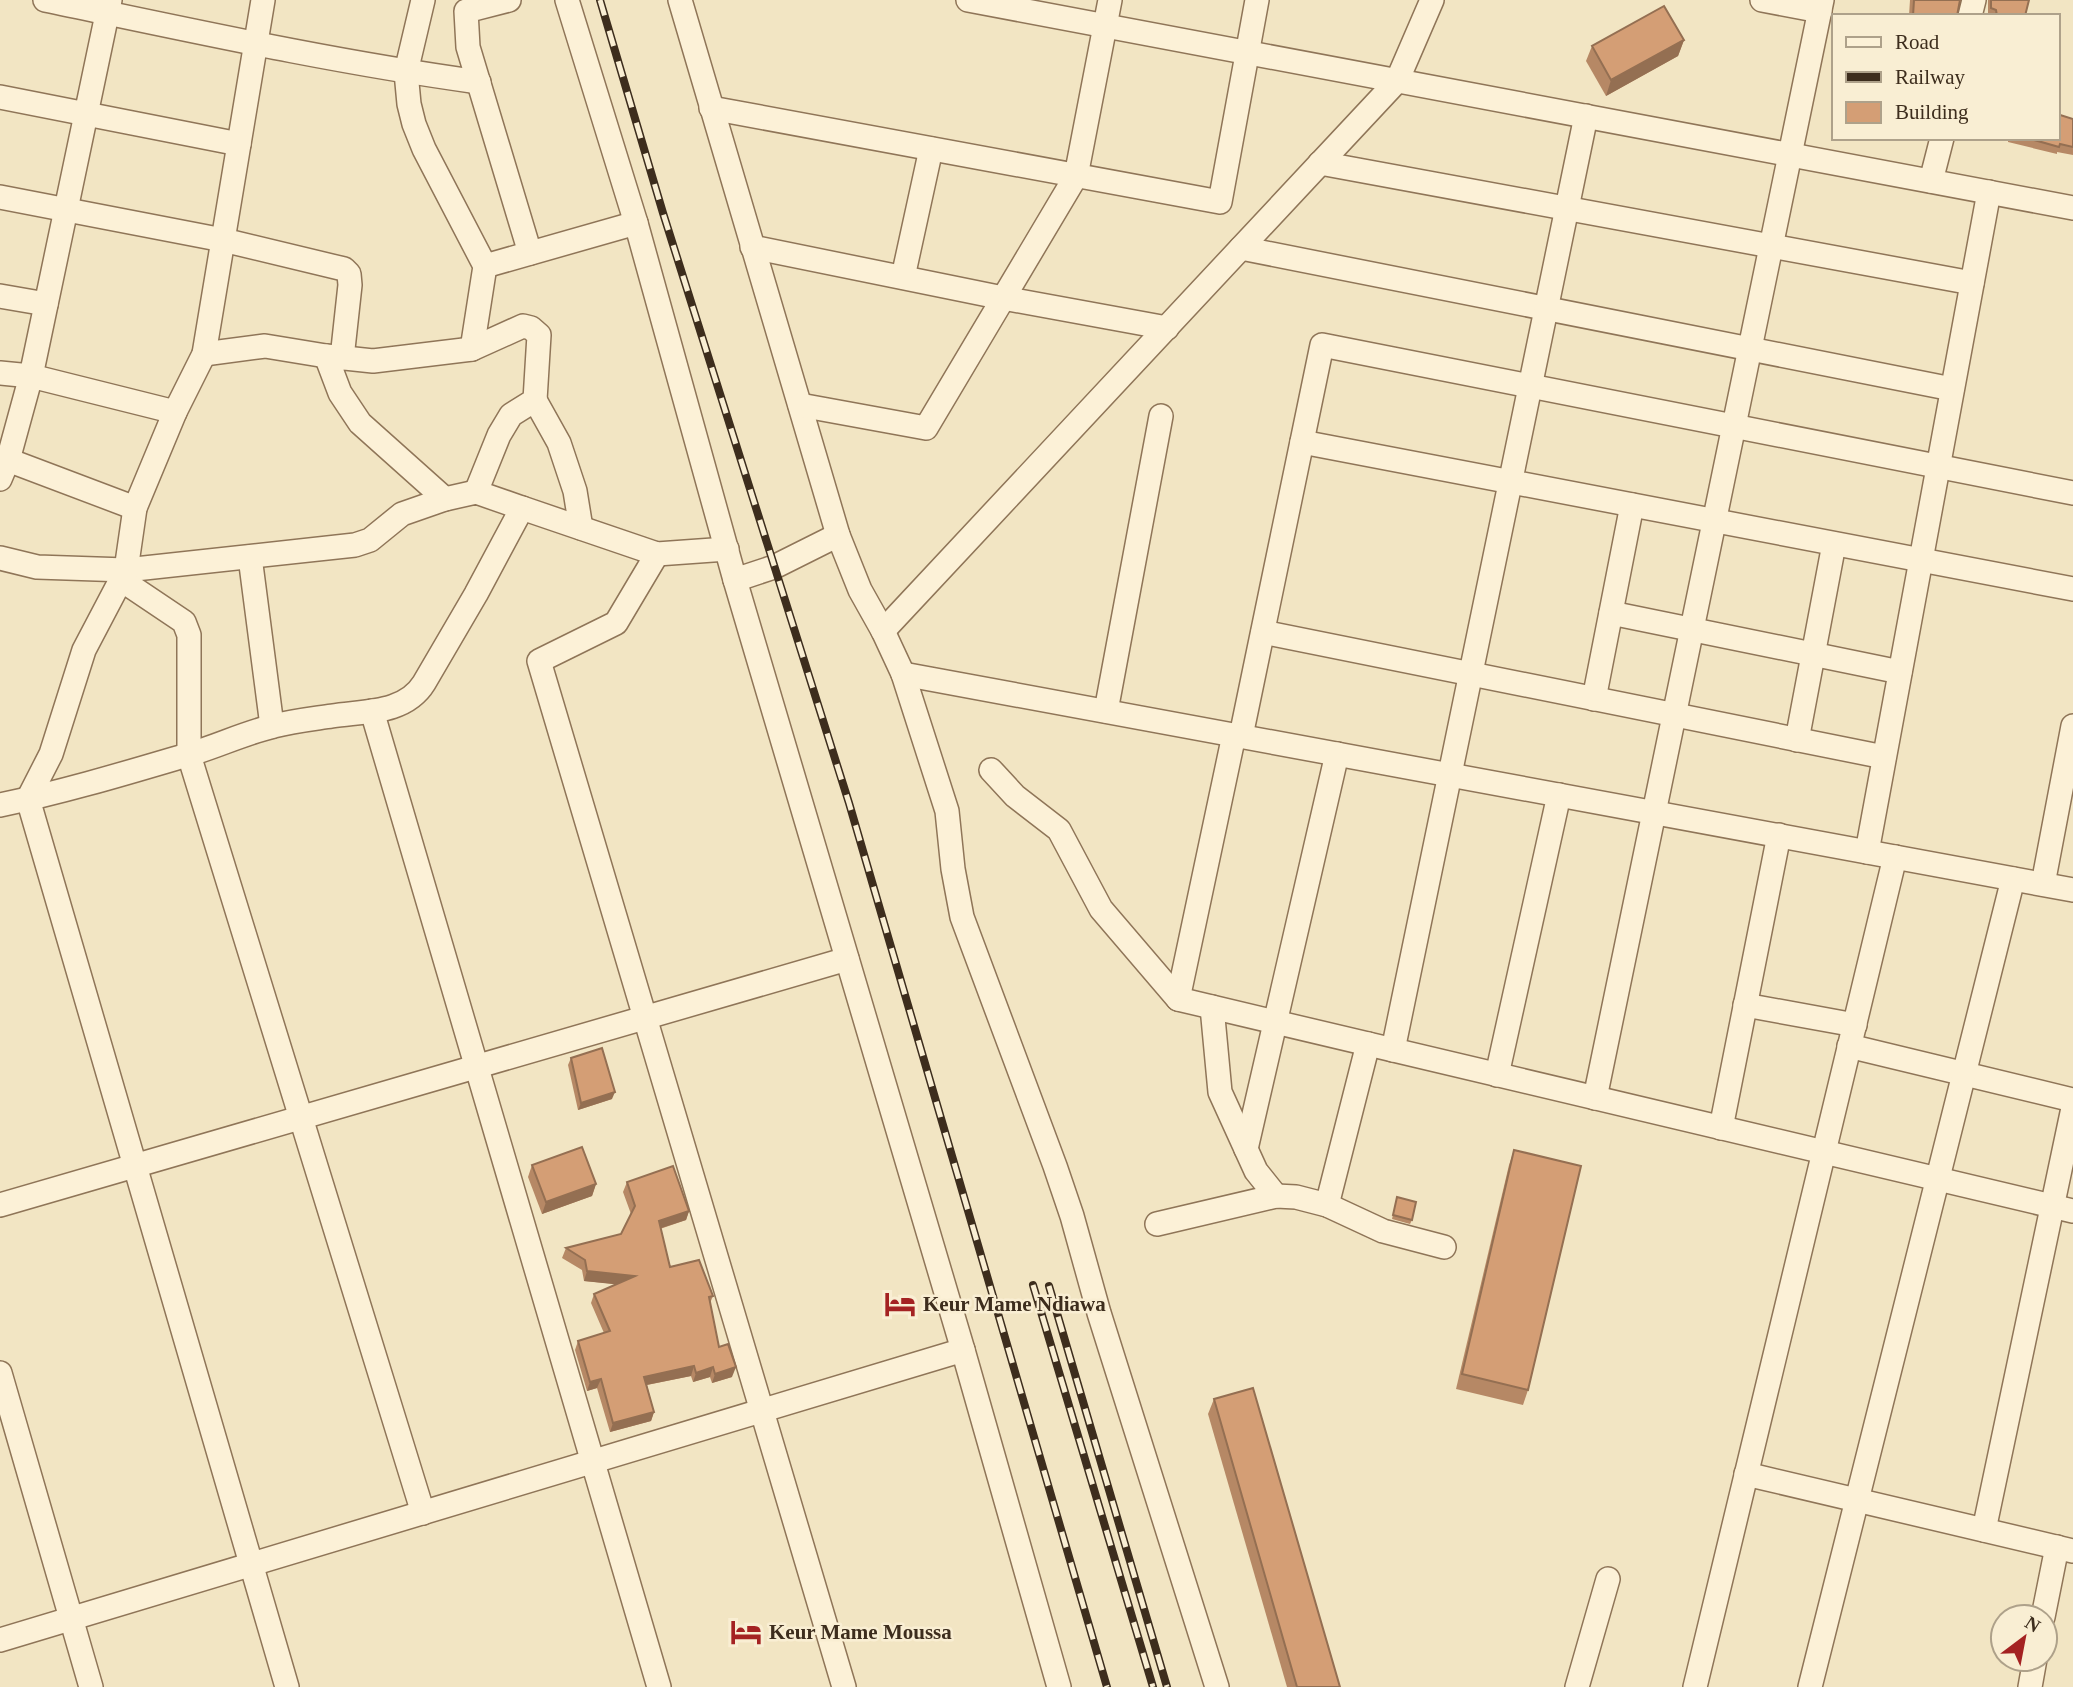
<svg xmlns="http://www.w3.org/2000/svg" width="2073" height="1687" font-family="Georgia,serif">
<rect width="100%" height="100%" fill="#f2e5c3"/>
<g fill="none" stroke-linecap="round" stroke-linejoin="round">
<defs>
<g id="minor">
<path d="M45 0C189 30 333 62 479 82"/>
<polyline points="263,0 204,354 175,412 135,508 126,570 84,650 51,754 28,799 287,1687"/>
<polyline points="423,0 406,72 409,104 414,124 424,149 485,266 472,349"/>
<polyline points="509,0 466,11 468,47 530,253"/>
<polyline points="567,0 636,223 735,580 963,1350 1059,1687"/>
<polyline points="680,0 838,535 860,590 883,631 903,674 947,811 953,869 962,917 1055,1166 1072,1216 1099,1313 1217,1687"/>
<polyline points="968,0 2073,208"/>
<polyline points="1762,0 1820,11"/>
<polyline points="1970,16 1974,0"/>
<polyline points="0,97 239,144"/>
<polyline points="711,108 1220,202 1257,0"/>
<polyline points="1320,163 1972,283"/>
<polyline points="1931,181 1942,138"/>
<polyline points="0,197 223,240 344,269 349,274 350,285 342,358"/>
<polyline points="752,247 1003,298 1167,328"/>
<polyline points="1241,248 1952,389"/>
<polyline points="485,266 636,223"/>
<polyline points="903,277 931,149"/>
<polyline points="0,296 46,304"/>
<polyline points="204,354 265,346 326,356"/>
<polyline points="0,373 31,376 175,412"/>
<polyline points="535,400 559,443 575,491 581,528"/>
<polyline points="800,405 926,428 1076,176 1110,0"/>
<polyline points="1302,442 2073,589"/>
<polyline points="8,460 135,508"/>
<polyline points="0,479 8,460 31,376 110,0"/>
<polyline points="445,499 360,423 340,393 326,356 373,361 472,349 523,326 531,328 539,335 535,400 511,415 499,435 476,492"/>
<polyline points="522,508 657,554 727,549"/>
<polyline points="657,554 616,623 539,661 844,1687"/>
<polyline points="250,557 272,726"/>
<path d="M0 558 37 567 126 570 355 545 370 540 402 514 445 499 476 492 522 508 476 594 424 683C405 714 364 711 332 716 312 719 293 721 274 726 244 733 216 747 187 755 126 773 63 792 0 805"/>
<polyline points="120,579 184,622 189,635 189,755 423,1513"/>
<polyline points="735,580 774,567 838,535"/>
<polyline points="1611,613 1900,672"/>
<polyline points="883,631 1397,81 1432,0"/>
<polyline points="1263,632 1884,757"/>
<polyline points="903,674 2073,890"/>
<polyline points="1594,699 1632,505"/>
<polyline points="372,711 659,1687"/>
<polyline points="1106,711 1161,416"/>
<polyline points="1241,736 1322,345 2073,493"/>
<polyline points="1797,740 1834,544"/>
<polyline points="991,770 1015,796 1059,830 1101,909 1178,999 2073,1211"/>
<polyline points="1867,852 1989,192"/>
<polyline points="2043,884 2073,726"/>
<polyline points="1178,999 1234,735"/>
<polyline points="1745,1005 1855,1025"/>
<polyline points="1212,1007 1220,1092 1256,1171 1276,1196"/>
<polyline points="1849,1046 2073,1100"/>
<polyline points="1393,1050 1586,116"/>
<polyline points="1497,1075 1559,795"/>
<polyline points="1595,1098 1822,0"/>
<polyline points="1721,1128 1779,835"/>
<polyline points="1246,1149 1337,754"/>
<polyline points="0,1205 847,959"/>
<polyline points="1327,1205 1368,1044"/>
<polyline points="1157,1224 1276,1196 1296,1197 1327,1205 1383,1231 1444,1247"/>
<polyline points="0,1373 91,1687"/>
<polyline points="1746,1474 2073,1551"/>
<polyline points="1984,1530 2073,1108"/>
<polyline points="2043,1617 2057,1547"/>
<polyline points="0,1640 963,1350"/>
<polyline points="1577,1687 1608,1579"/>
<polyline points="1695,1687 1895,857"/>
<polyline points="1810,1687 2013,879"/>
<polyline points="2030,1687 2035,1659"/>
</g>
</defs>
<use href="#minor" stroke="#8f7558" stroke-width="26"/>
<use href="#minor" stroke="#fcf1d7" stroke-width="23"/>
<defs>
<g id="rail">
<polyline points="600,0 663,213 849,803 1107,1687"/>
<polyline points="1033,1285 1153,1687"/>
<polyline points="1049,1286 1167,1687"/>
</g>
</defs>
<use href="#rail" stroke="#3d2d1d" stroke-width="8"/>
<use href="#rail" stroke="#f9eed3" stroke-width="5" stroke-dasharray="16" stroke-linecap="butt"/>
</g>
<g fill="#b68865">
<polygon points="1910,0 1960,0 1957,16 1909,16"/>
<polygon points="1988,0 2029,0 2025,16 1988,16"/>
<polygon points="1684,40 1678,56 1606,96 1586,61 1592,46"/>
<polygon points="2073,119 2073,155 2057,152 2057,154 2008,142 2008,138 2057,138"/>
<polygon points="571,1058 612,1099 578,1110 568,1065"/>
<polygon points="1514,1150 1528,1390 1523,1405 1456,1389 1509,1165"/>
<polygon points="532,1165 596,1184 592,1196 542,1214 528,1177"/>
<polygon points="627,1182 689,1211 686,1220 660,1229 670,1267 713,1296 710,1303 719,1347 732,1377 712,1383 710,1377 693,1382 691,1376 647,1385 654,1412 651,1421 610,1432 597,1388 587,1391 575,1350 578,1341 604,1333 591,1303 594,1294 616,1284 584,1281 582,1270 562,1258 566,1248 621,1234 631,1214 623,1192"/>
<polygon points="1396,1201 1412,1220 1410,1224 1392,1219"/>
<polygon points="1214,1399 1340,1687 1287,1687 1208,1414"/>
</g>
<g fill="#946f52">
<polygon points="1684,40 1678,56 1606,96 1611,80"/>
<polygon points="615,1092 612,1099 578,1110 581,1103"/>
<polygon points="596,1184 592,1196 542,1214 546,1202"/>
<polygon points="689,1211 686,1220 655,1230 659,1221"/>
<polygon points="587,1271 635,1276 631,1286 584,1281"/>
<polygon points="694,1366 691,1376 641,1386 644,1377"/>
<polygon points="713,1367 710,1377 693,1382 696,1373"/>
<polygon points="736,1367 732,1377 712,1383 715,1374"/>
<polygon points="601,1379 597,1388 587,1391 590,1382"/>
<polygon points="654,1412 651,1421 610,1432 613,1423"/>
</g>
<g fill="#d49e75" stroke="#946f52" stroke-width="2">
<polygon points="1914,0 1960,0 1957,16 1913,16"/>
<polygon points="1991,0 2029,0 2025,16 1997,16 1996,10 1991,8"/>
<polygon points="1664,6 1684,40 1611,80 1592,46"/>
<polygon points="2057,114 2073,119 2073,147 2060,144 2059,147 2027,138 2057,138"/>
<polygon points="602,1048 615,1092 581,1103 571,1058"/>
<polygon points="582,1147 596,1184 546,1202 532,1165"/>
<polygon points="1514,1150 1581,1166 1528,1390 1462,1374"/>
<polygon points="673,1166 689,1211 659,1221 670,1267 699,1260 713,1296 709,1297 719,1347 728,1344 736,1367 715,1374 713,1367 696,1373 694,1366 644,1377 654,1412 613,1423 601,1379 590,1382 578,1341 610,1331 594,1294 635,1276 587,1271 585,1260 566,1248 621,1234 635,1206 627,1182"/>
<polygon points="1397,1197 1416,1202 1412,1220 1393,1215"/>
<polygon points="1253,1388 1340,1687 1297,1687 1214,1399"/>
</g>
<defs>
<symbol id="hotel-bare" viewBox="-9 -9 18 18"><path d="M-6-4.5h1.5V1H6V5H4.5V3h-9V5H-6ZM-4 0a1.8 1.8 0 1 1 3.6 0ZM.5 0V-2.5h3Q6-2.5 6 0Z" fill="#a42222" stroke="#f9eed3" stroke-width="2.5" paint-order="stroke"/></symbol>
</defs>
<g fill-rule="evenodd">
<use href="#hotel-bare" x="878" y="1282" width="44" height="44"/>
<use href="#hotel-bare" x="724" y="1610" width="44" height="44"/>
</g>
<g text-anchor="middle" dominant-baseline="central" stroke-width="5" stroke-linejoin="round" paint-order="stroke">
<g font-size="21" font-weight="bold" fill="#3d2d1d" stroke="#f9eed3" text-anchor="start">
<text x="923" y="1304">Keur Mame Ndiawa</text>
<text x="769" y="1632">Keur Mame Moussa</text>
</g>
</g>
<rect x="1832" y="14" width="228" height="126" fill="#f9eed3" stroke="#aea18a" stroke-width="2"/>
<rect x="1846" y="37" width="35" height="10" fill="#fcf1d7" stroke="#aea18a" stroke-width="2"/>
<text x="1895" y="49" font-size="21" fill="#3d2d1d">Road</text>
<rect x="1846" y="72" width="35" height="10" fill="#3d2d1d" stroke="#aea18a" stroke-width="2"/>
<text x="1895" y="84" font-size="21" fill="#3d2d1d">Railway</text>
<rect x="1846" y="102" width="35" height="21" fill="#d49e75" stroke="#aea18a" stroke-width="2"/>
<text x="1895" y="119" font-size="21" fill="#3d2d1d">Building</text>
<g transform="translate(2024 1638) rotate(32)"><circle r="33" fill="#f9eed3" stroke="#aea18a" stroke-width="2"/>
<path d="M0-5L12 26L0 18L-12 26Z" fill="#a42222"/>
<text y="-10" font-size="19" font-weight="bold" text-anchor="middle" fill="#3d2d1d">N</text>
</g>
</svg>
